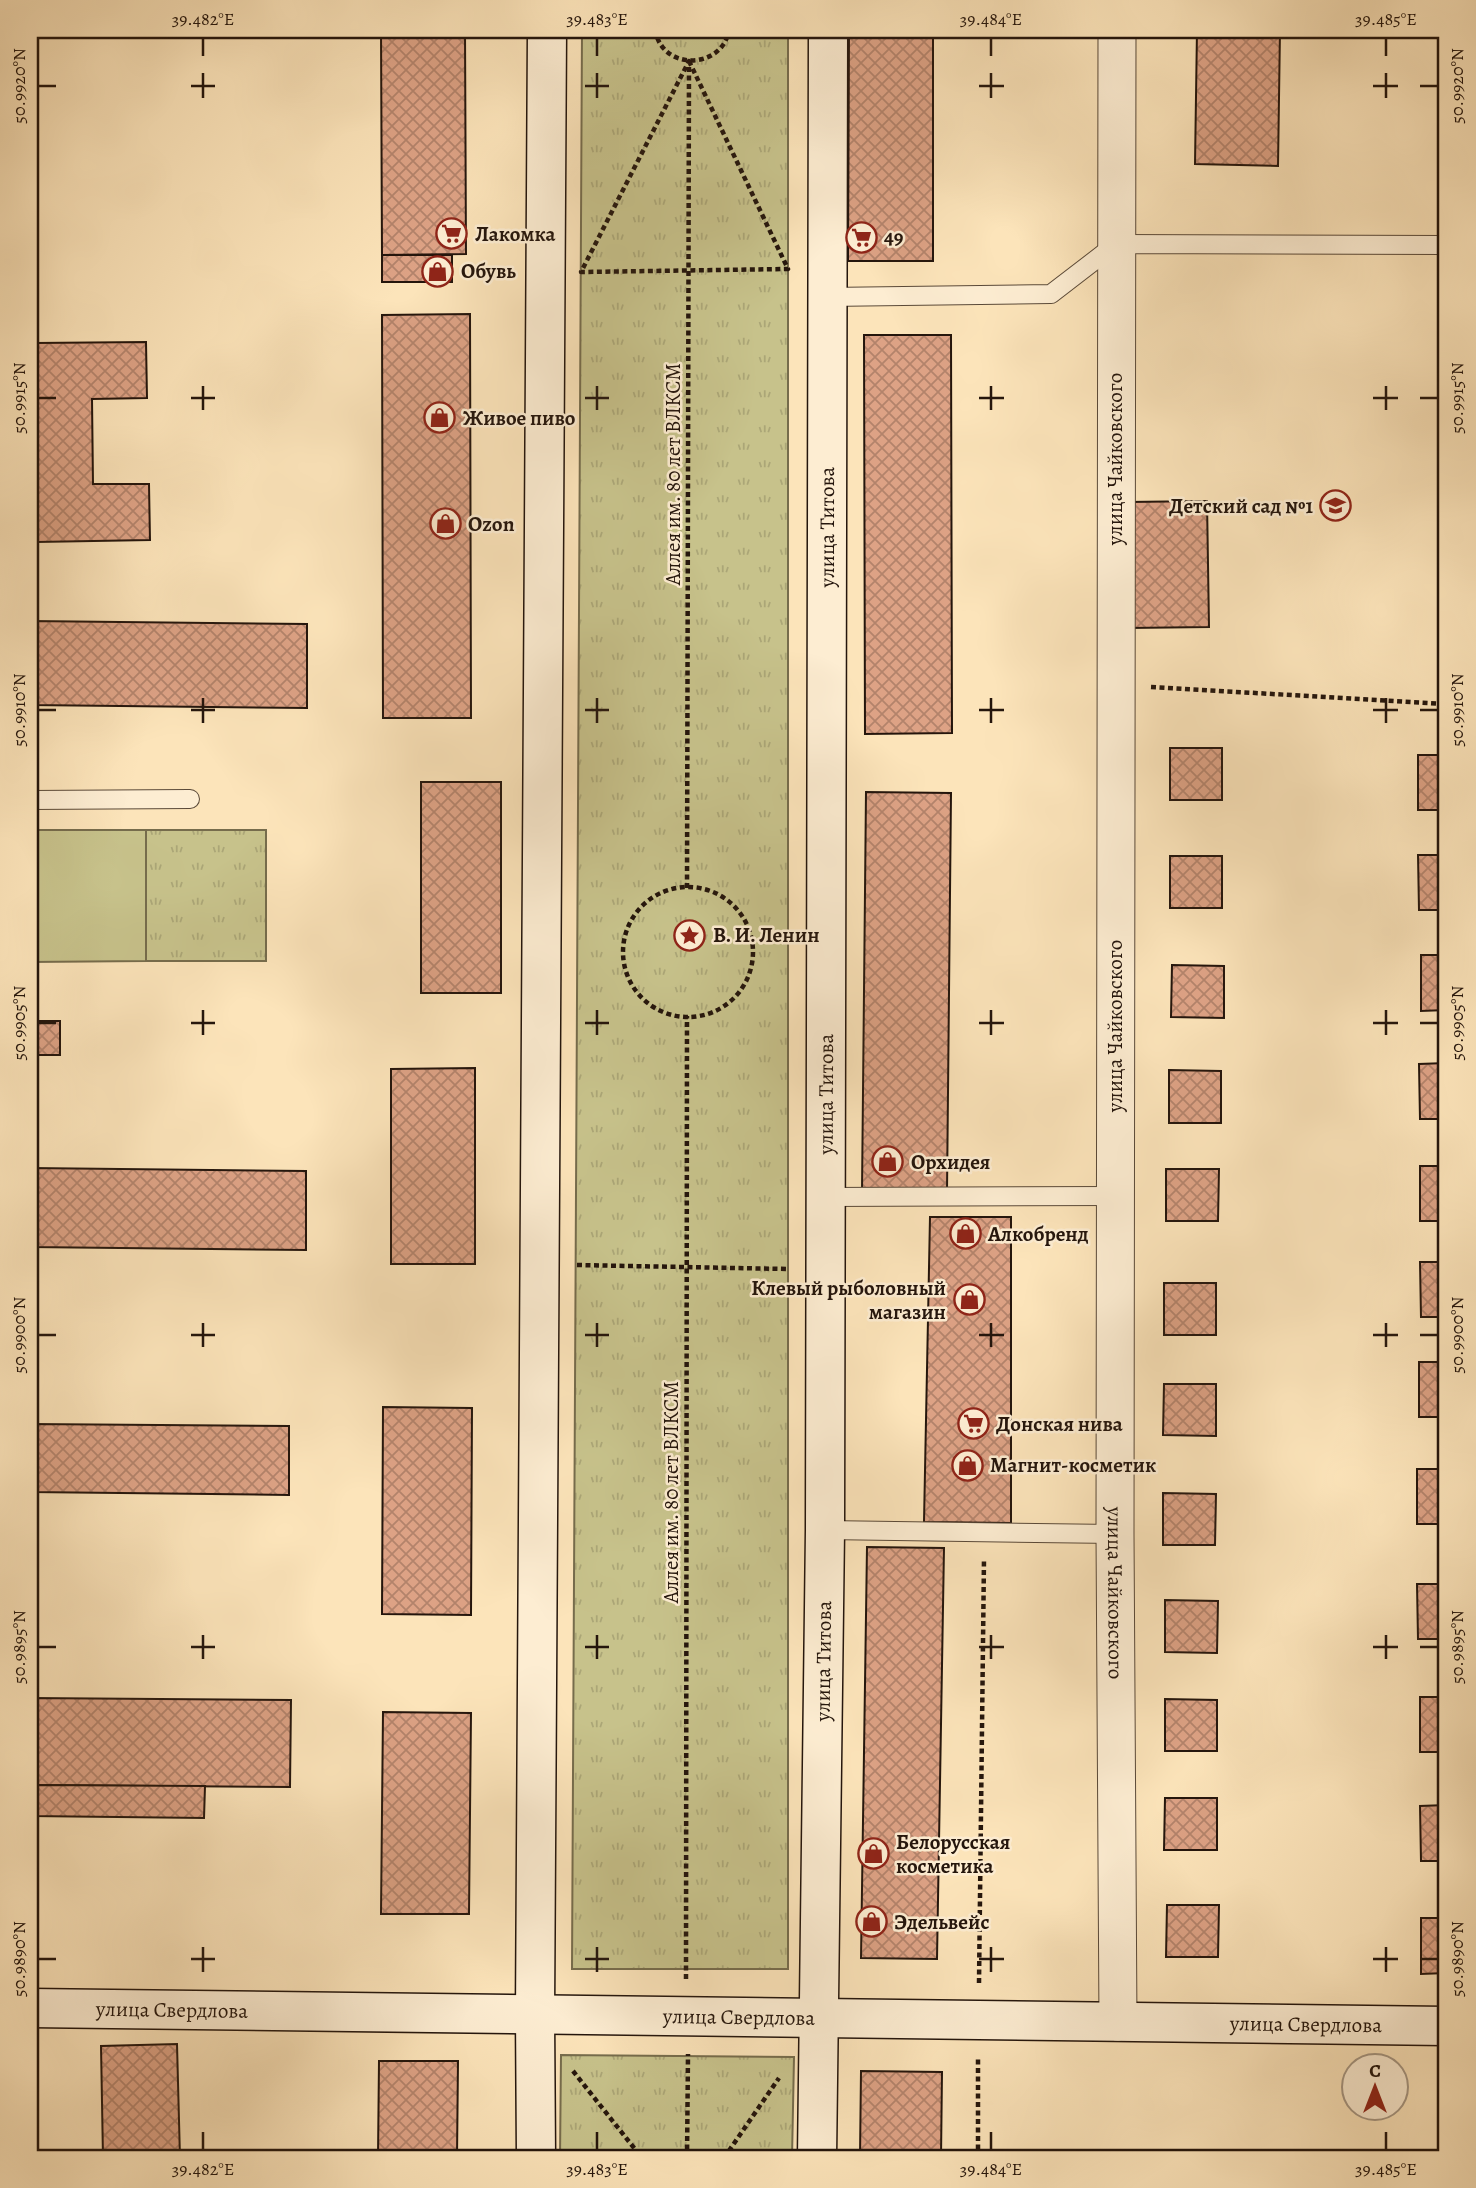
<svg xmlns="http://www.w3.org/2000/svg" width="1476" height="2188" font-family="Alegreya,serif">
<defs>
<pattern id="grass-tufts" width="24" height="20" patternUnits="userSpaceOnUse" patternTransform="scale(1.75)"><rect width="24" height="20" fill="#c7c28b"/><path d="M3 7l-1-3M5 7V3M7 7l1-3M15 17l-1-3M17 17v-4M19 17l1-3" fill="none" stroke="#aba677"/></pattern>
<pattern id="building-cross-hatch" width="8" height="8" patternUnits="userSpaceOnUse" patternTransform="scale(1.75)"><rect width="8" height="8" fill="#dda285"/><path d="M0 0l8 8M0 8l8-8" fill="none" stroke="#b3836b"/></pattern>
</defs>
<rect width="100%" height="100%" fill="#fce4ba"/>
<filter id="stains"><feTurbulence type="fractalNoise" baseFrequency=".00286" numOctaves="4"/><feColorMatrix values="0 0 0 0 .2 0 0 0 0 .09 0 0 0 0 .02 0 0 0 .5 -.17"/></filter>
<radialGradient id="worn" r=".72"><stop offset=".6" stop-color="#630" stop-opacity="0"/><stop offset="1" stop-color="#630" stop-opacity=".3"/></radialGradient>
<g fill="url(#grass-tufts)" stroke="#766c4c" stroke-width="2">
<polygon points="582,30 788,30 788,1969 572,1969"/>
<rect x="146" y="830" width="120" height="131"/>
<polygon points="561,2055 794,2057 792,2158 560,2158"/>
</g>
<polygon fill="#c7c28b" stroke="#766c4c" stroke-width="2" points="30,830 146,830 146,961 30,962"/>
<g fill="url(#building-cross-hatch)" stroke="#24150c" stroke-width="2">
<polygon points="381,30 465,30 466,254 382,255"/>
<polygon points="849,30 933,30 933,261 848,261"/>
<polygon points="1197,30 1280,30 1278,166 1195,164"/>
<polygon points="1440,30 1446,30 1446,172 1438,172"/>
<rect x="382" y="255" width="70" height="27"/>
<polygon points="470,314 471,718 383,718 382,315"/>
<polygon points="864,335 951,335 952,733 865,734"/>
<polygon points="146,342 147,398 92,399 93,484 149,484 150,540 37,542 35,343"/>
<polygon points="1207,501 1209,627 1129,628 1127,502"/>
<polygon points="30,621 307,624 307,708 30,705"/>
<rect x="1170" y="748" width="52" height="52"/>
<rect x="1418" y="755" width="28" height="55"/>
<rect x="421" y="782" width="80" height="211"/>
<polygon points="866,792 951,793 947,1192 862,1191"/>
<polygon points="1418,855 1446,855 1446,910 1419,910"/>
<rect x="1170" y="856" width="52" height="52"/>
<polygon points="1421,955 1446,955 1446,1010 1421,1011"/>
<polygon points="1172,965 1224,966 1224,1018 1171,1017"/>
<rect x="34" y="1021" width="26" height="34"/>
<polygon points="1446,1063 1446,1119 1420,1119 1419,1064"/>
<polygon points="475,1068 475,1264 391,1264 391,1069"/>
<polygon points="1169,1070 1221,1071 1221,1123 1169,1123"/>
<rect x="1420" y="1166" width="26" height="55"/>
<polygon points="30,1168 306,1171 306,1250 30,1247"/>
<polygon points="1166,1169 1219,1169 1218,1221 1166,1221"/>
<polygon points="930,1217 1011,1217 1011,1523 924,1522"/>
<polygon points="1420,1262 1446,1262 1446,1317 1421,1317"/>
<rect x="1164" y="1283" width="52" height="52"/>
<rect x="1419" y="1362" width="27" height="55"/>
<polygon points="1164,1384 1216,1384 1216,1436 1163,1435"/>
<polygon points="383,1407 472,1408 471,1615 382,1614"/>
<polygon points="30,1424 289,1426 289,1495 30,1492"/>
<rect x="1417" y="1469" width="29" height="55"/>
<polygon points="1163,1493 1216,1494 1215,1545 1163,1545"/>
<polygon points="867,1547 944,1548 937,1959 861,1958"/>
<polygon points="1417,1584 1446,1584 1446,1639 1418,1639"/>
<polygon points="1165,1600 1218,1601 1217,1653 1165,1652"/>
<rect x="1420" y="1697" width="26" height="55"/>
<polygon points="30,1698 291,1700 290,1787 30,1785"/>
<polygon points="1165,1699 1217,1700 1217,1751 1165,1751"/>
<polygon points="383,1712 471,1713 469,1914 381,1914"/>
<polygon points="30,1785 205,1786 204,1818 30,1816"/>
<polygon points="1165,1798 1217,1798 1217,1850 1164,1850"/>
<polygon points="1446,1805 1446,1861 1421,1861 1420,1806"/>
<polygon points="1167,1905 1219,1905 1218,1957 1166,1957"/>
<polygon points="1421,1918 1446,1918 1446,1973 1421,1974"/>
<polygon points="177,2044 180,2158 103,2158 101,2046"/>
<polygon points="379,2061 458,2061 457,2158 378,2158"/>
<polygon points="861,2071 942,2072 941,2158 860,2158"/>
</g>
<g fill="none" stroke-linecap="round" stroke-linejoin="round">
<defs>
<g id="lane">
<polyline points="827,297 1051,294 1116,244 1446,245"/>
<polyline points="30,800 190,799"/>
<polyline points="826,1197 1115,1196"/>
<polyline points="825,1530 1115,1534"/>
</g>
<g id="street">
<path id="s1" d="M1117 30 1115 1534 1118 2022"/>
</g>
<g id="secondary">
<path id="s2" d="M30 2008 1446 2026"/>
<polyline points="536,2158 535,2015 547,30"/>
<path id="s3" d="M817 2158 825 1530 828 30"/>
</g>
</defs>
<use href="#lane" stroke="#5a4938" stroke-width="20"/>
<use href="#street" stroke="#5a4938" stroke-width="39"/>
<use href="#secondary" stroke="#24150c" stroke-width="41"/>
<g stroke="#24150c" stroke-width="4.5" stroke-dasharray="5 3.5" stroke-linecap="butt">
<path d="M654 30C656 34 658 41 661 45 675 66 709 65 723 45 726 41 728 35 730 30"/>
<polygon points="689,61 788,269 581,272"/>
<polyline points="1151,687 1446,704"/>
<circle cx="688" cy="952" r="65"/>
<polyline points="687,888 689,61"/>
<polyline points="577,1265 788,1269"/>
<polyline points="686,1979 687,1016"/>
<polyline points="979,1983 984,1558"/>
<polyline points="573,2071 642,2158"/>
<polyline points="687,2158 688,2054"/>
<polyline points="724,2158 779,2078"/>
<polyline points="978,2158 978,2058"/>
</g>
<use href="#lane" stroke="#fdedd2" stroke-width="18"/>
<use href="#street" stroke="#fdedd2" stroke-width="37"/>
<use href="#secondary" stroke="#fdedd2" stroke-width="38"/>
</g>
<path fill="none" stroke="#24150c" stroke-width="2.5" d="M203 38V56M597 38V56M991 38V56M1386 38V56M203 73V98M597 73V98M991 73V98M1386 73V98M38 86H56M191 86H215M585 86H609M979 86H1004M1373 86H1398M1420 86H1438M203 386V410M597 386V410M991 386V410M1386 386V410M38 398H56M191 398H215M585 398H609M979 398H1004M1373 398H1398M1420 398H1438M203 698V723M597 698V723M991 698V723M1386 698V723M38 710H56M191 710H215M585 710H609M979 710H1004M1373 710H1398M1420 710H1438M203 1010V1035M597 1010V1035M991 1010V1035M1386 1010V1035M38 1023H56M191 1023H215M585 1023H609M979 1023H1004M1373 1023H1398M1420 1023H1438M203 1323V1347M597 1323V1347M991 1323V1347M1386 1323V1347M38 1335H56M191 1335H215M585 1335H609M979 1335H1004M1373 1335H1398M1420 1335H1438M203 1635V1659M597 1635V1659M991 1635V1659M1386 1635V1659M38 1647H56M191 1647H215M585 1647H609M979 1647H1004M1373 1647H1398M1420 1647H1438M203 1947V1972M597 1947V1972M991 1947V1972M1386 1947V1972M38 1959H56M191 1959H215M585 1959H609M979 1959H1004M1373 1959H1398M1420 1959H1438M203 2132V2150M597 2132V2150M991 2132V2150M1386 2132V2150"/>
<defs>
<symbol id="supermarket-ring" viewBox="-11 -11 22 22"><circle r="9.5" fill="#fdedd2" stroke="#8f2418" stroke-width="1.5"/><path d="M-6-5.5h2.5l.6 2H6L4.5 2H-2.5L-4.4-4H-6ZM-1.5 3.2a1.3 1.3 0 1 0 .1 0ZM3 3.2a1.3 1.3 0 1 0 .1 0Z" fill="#8f2418"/></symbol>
<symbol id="shop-ring" viewBox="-11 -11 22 22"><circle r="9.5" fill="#fdedd2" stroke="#8f2418" stroke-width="1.5"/><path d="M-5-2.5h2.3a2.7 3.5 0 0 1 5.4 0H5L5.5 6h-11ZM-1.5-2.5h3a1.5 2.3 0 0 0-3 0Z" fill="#8f2418"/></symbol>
<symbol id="school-ring" viewBox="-11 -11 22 22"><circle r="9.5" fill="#fdedd2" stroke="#8f2418" stroke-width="1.5"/><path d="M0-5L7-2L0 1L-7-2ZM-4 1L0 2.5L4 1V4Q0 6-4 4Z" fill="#8f2418"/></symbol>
<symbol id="sight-ring" viewBox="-11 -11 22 22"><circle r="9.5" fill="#fdedd2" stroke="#8f2418" stroke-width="1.5"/><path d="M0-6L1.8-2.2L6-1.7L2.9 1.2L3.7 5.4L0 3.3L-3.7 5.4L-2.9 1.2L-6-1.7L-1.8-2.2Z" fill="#8f2418"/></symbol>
</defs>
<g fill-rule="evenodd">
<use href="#supermarket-ring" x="434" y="216" width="35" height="35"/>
<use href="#supermarket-ring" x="844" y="220" width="35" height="35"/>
<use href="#shop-ring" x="420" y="254" width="35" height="35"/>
<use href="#shop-ring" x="422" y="400" width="35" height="35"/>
<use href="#school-ring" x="1318" y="488" width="35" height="35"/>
<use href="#shop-ring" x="428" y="506" width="35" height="35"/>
<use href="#sight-ring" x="672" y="918" width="35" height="35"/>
<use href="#shop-ring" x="870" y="1144" width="35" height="35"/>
<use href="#shop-ring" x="948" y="1216" width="35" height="35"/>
<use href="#shop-ring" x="952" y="1282" width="35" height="35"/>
<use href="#supermarket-ring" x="956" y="1406" width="35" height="35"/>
<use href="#shop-ring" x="950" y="1448" width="35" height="35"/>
<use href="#shop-ring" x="856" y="1836" width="35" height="35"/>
<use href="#shop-ring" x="854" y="1904" width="35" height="35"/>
</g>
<g text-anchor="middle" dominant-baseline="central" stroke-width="5" stroke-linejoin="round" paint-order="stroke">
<g font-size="21" font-weight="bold" fill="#24150c" stroke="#fdedd2" text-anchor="start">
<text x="475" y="234">Лакомка</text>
<text x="884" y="237">49</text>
<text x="461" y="271">Обувь</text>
<text x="463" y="418">Живое пиво</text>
<text x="1313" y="506" text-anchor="end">Детский сад №1</text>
<text x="468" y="524">Ozon</text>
<text x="713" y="935">В. И. Ленин</text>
<text x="911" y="1162">Орхидея</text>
<text x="988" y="1234">Алкобренд</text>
<text x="946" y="1288" text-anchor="end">Клевый рыболовный<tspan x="946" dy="24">магазин</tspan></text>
<text x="996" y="1424">Донская нива</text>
<text x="990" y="1465">Магнит-косметик</text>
<text x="896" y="1842">Белорусская<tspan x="896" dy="24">косметика</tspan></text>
<text x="894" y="1922">Эдельвейс</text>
</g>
<g font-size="21" fill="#24150c" stroke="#fdedd2">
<text transform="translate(1115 459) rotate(-90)">улица Чайковского</text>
<text transform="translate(673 474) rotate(-90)">Аллея им. 80 лет ВЛКСМ</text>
<text stroke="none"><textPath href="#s3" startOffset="1631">улица Титова</textPath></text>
<text transform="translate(1115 1026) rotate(-90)">улица Чайковского</text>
<text stroke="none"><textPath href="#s3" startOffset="1064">улица Титова</textPath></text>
<text transform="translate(671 1492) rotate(-90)">Аллея им. 80 лет ВЛКСМ</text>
<text stroke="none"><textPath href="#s1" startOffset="1563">улица Чайковского</textPath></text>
<text stroke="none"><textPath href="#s3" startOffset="497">улица Титова</textPath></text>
<text stroke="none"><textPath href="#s2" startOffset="142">улица Свердлова</textPath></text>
<text stroke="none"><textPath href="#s2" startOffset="709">улица Свердлова</textPath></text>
<text stroke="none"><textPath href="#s2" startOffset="1276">улица Свердлова</textPath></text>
</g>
</g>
<rect width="1476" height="2188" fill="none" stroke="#fce4ba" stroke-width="77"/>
<g transform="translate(1375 2087)"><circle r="33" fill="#fdedd2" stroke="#a69783" stroke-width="2"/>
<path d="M0-5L12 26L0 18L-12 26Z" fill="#8f2418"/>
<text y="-10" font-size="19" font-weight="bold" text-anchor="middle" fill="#24150c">С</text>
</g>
<rect x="38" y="38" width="1400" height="2112" fill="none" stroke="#24150c" stroke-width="2.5"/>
<g font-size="18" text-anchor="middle" fill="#24150c">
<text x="203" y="25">39.482°E</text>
<text x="597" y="25">39.483°E</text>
<text x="991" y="25">39.484°E</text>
<text x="1386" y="25">39.485°E</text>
<text transform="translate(19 86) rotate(-90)" y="6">50.9920°N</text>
<text transform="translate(1457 86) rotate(-90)" y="6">50.9920°N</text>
<text transform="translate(19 398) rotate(-90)" y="6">50.9915°N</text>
<text transform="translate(1457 398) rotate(-90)" y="6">50.9915°N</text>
<text transform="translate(19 710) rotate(-90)" y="6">50.9910°N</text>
<text transform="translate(1457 710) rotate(-90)" y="6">50.9910°N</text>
<text transform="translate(19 1023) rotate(-90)" y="6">50.9905°N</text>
<text transform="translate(1457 1023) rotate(-90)" y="6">50.9905°N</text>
<text transform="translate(19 1335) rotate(-90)" y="6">50.9900°N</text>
<text transform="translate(1457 1335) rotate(-90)" y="6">50.9900°N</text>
<text transform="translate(19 1647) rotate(-90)" y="6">50.9895°N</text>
<text transform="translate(1457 1647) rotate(-90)" y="6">50.9895°N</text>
<text transform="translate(19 1959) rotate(-90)" y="6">50.9890°N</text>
<text transform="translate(1457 1959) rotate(-90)" y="6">50.9890°N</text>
<text x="203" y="2175">39.482°E</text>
<text x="597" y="2175">39.483°E</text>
<text x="991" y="2175">39.484°E</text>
<text x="1386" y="2175">39.485°E</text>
</g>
<rect width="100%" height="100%" filter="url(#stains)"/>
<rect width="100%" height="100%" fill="url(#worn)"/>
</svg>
